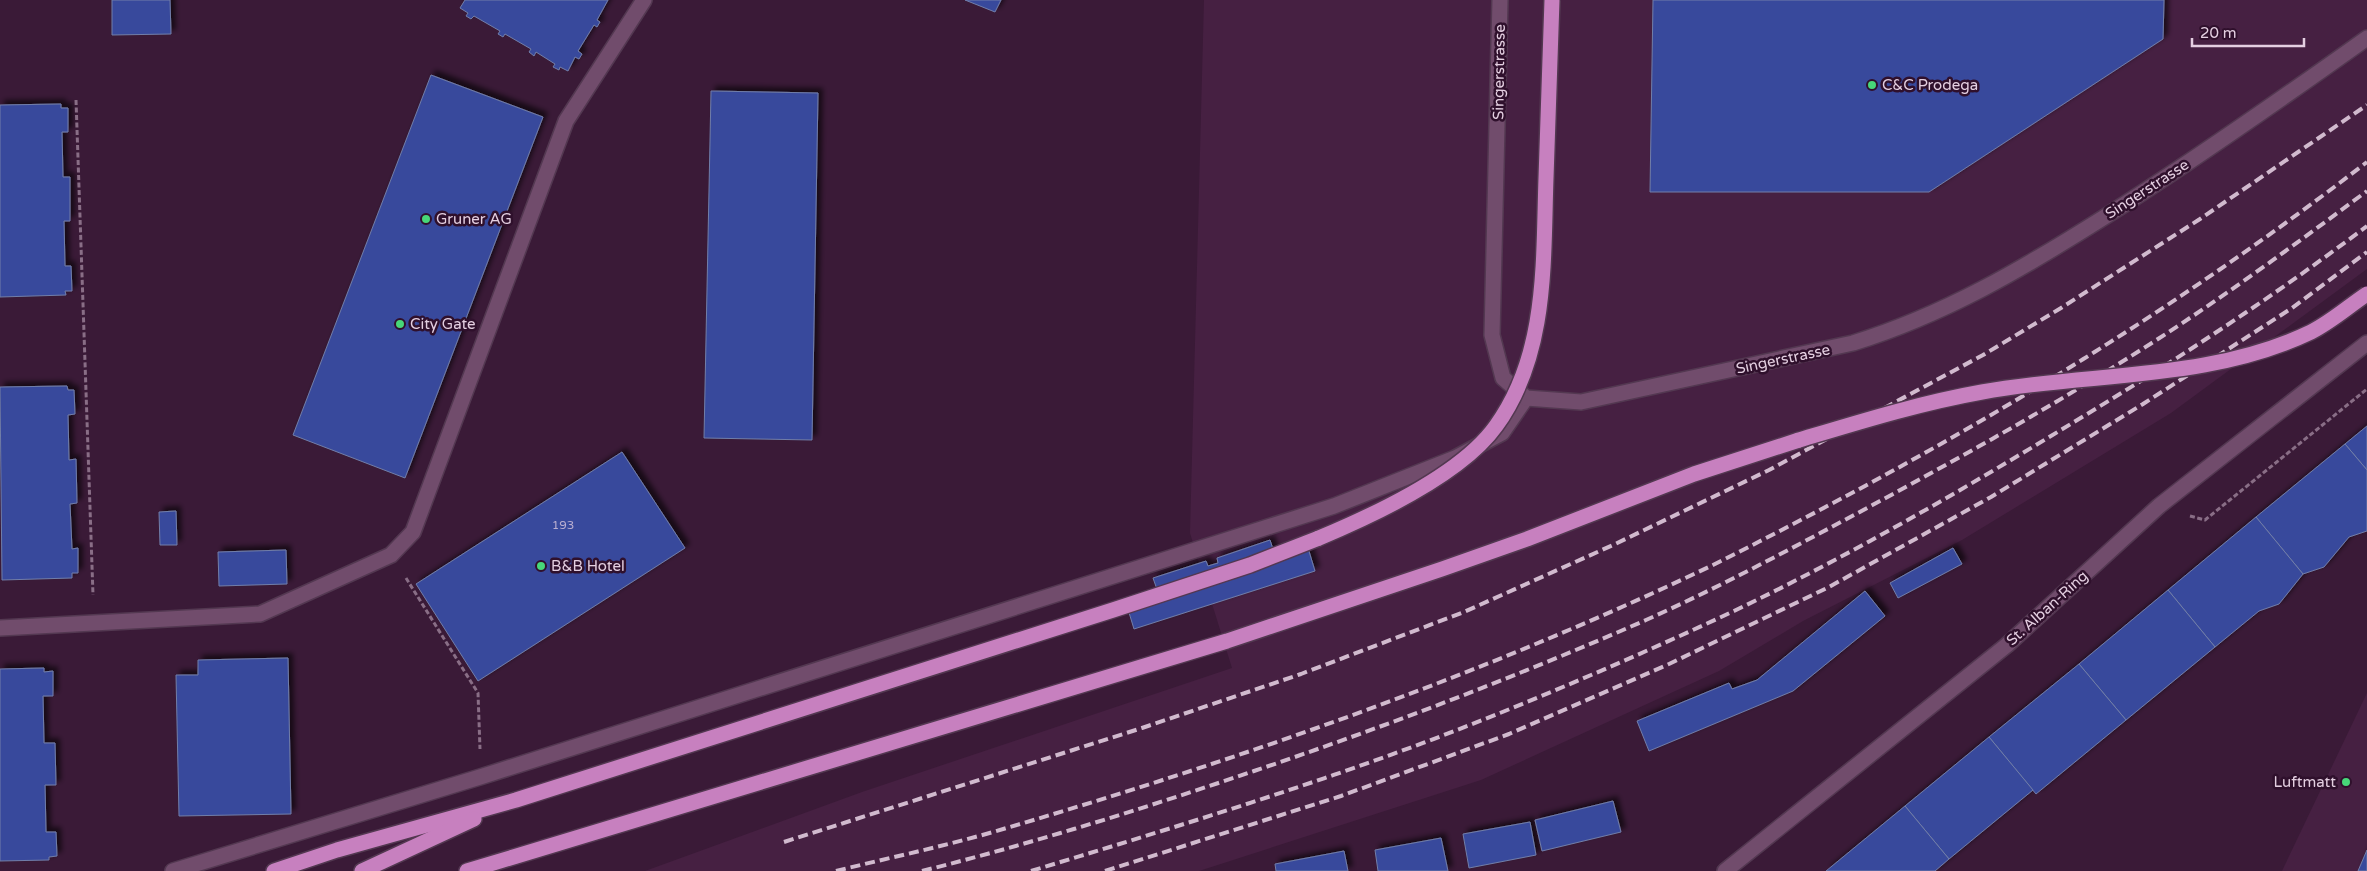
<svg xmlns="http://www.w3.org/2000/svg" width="2367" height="871" font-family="'Varela Round',sans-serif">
<defs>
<filter id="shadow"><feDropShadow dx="4.5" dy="-4.5" stdDeviation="2.5" flood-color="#0009"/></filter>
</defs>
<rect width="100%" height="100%" fill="#3a1a37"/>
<g fill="#462042">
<polygon points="1204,0 2367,0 2367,269 2171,413 1962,540 1803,621 1719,671 1481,780 1199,871 645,871 862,792 1232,668 1190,533"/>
<polygon points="2367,693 2367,871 2282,871"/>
</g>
<g fill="#394a9c" stroke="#717ea9" filter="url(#shadow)">
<polygon points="112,0 170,0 171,34 112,35"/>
<polygon points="465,0 608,0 597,20 600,22 597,27 594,25 578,51 582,54 579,59 575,57 568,71 560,67 559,70 553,67 555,64 536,52 534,56 529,52 531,49 505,34 503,37 498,34 500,31 474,16 471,19 466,16 468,13 460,8"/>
<polygon points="965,0 1001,0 995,12"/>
<polygon points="1653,0 2164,0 2163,39 1929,192 1650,192"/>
<polygon points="431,75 543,117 405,478 293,435"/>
<polygon points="711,91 818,93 812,440 704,438"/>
<polygon points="61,104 61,108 68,108 68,132 62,132 63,177 70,177 70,221 64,221 65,266 71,266 72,291 65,291 66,295 0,297 0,105"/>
<polygon points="67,386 68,390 74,390 75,414 68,415 69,460 76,459 77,503 70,504 72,549 78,548 78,573 72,573 72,578 2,580 0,387"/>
<polygon points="2367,426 2367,470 2345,444"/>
<polygon points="2345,444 2367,470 2367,531 2349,537 2324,567 2303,574 2256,517"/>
<polygon points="622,452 685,548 478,681 416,584"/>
<polygon points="176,511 177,545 160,545 159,512"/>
<polygon points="2256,517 2303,574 2279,604 2259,611 2215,647 2168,590"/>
<polygon points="1270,540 1276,558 1308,548 1315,571 1134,629 1127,606 1159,595 1153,578 1206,561 1208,566 1218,563 1217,558"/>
<polygon points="1953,548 1962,564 1898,598 1890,583"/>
<polygon points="286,550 287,584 219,586 218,552"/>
<polygon points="2168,590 2215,647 2126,720 2079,664"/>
<polygon points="1865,591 1885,616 1793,691 1649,751 1637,721 1729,683 1732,689 1757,680"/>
<polygon points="288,658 291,814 179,816 176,675 198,675 198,660"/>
<polygon points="2079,664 2126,720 2036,794 1989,737"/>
<polygon points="44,668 44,672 53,671 53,696 43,696 44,743 55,743 56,785 45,785 46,832 56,832 57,856 49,857 49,860 0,861 0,669"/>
<polygon points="1989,737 2033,790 1949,859 1905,806"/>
<polygon points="1613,801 1621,832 1542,851 1535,820"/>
<polygon points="1905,806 1949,859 1935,871 1826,871"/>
<polygon points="1530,822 1536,855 1469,868 1463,834"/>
<polygon points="1441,838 1448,871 1378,871 1375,850"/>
<polygon points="2367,850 2367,871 2358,871"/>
<polygon points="1344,851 1348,871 1276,871 1275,864"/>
</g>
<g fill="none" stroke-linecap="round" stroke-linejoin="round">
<defs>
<g id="lane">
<polyline points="0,628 260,614 391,555 413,532 566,121 644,0"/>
<polyline points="173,871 480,777 1334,506 1455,458 1502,433 1526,398"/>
</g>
<g id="street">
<path d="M1500 0 1492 335 1503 378 1526 398 1581 402 1853 343C1946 314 2022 269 2103 218 2193 161 2280 100 2367 38"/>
<polyline points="1725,871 2007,645 2159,506 2367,343"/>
</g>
<g id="highway">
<polyline points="274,871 337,850 516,800 1113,610 1250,565 1319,538"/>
<polyline points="362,871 474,819"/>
<polyline points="467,871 1227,641 1442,569 1527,539 1694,474 1799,440"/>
</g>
</defs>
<use href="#lane" stroke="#533851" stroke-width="18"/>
<use href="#street" stroke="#533851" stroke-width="18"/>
<use href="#highway" stroke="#533851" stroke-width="18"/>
<g stroke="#896e86" stroke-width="3" stroke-dasharray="5 2.5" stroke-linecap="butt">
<polyline points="76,100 93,595"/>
<polyline points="2190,516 2205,520 2367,389"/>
<polyline points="406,578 478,693 480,749"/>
</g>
<use href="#lane" stroke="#714c6c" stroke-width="15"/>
<use href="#street" stroke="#714c6c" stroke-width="15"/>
<use href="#highway" stroke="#c780bf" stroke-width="15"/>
<g stroke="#d1bace" stroke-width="4" stroke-dasharray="10 5" stroke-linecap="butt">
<polyline points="784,842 1142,728 1301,674 1464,612 1613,545 1769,470 1983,355 2061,308 2200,219 2367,105"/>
<path d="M836 871C888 858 941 847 993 832 1239 760 1483 675 1713 565 1759 542 1805 518 1850 494 2031 397 2204 288 2367 162"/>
<path d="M922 871C1034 843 1145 808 1254 771 1387 726 1518 676 1646 620 1722 586 1796 546 1869 507 1952 462 2035 416 2115 366 2202 313 2285 252 2367 191"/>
<path d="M1031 871C1189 823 1347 775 1500 713 1579 681 1657 647 1734 611 1851 555 1964 489 2074 422 2175 361 2273 297 2367 226"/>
<polyline points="1105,871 1341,796 1509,734 1669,664 1829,587 1991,497 2143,404 2292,308 2367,252"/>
</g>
<defs>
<g id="highway-bridge">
<path d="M1799 440C1859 422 1920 403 1982 392 2091 372 2209 381 2311 332 2331 322 2349 306 2367 294"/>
<path d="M1319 538C1374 515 1461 475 1496 426 1548 354 1543 262 1546 178 1548 119 1550 59 1552 0"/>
</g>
</defs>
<use href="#highway-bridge" stroke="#533851" stroke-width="18" stroke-linecap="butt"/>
<use href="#highway-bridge" stroke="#c780bf" stroke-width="15"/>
</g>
<g fill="#47d779" stroke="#2f102c" stroke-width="2">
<circle cx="1872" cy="85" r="5"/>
<circle cx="426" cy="219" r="5"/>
<circle cx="400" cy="324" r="5"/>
<circle cx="541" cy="566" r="5"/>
<circle cx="2346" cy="782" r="5"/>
</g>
<g text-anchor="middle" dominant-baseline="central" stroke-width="5" stroke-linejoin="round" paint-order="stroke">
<g font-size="12" fill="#b9aed0">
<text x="563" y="525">193</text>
</g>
<g font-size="15" fill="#e4cfe1" stroke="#2f102c">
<text transform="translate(1499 72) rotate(-89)">Singerstrasse</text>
<text transform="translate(2147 189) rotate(-33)">Singerstrasse</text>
<text transform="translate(1783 359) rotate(-12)">Singerstrasse</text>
<text transform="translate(2047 608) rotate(-42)">St. Alban-Ring</text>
</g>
<g font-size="15" fill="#e4cfe1" stroke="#2f102c" text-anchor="start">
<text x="1882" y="85">C&amp;C Prodega</text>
<text x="436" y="219">Gruner AG</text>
<text x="410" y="324">City Gate</text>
<text x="551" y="566">B&amp;B Hotel</text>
<text x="2336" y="782" text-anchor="end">Luftmatt</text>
</g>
</g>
<path d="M2192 38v8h112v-8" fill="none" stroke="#e4cfe1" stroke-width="2.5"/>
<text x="2200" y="38" font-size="15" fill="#e4cfe1" stroke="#2f102c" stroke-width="4" paint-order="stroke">20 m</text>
</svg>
